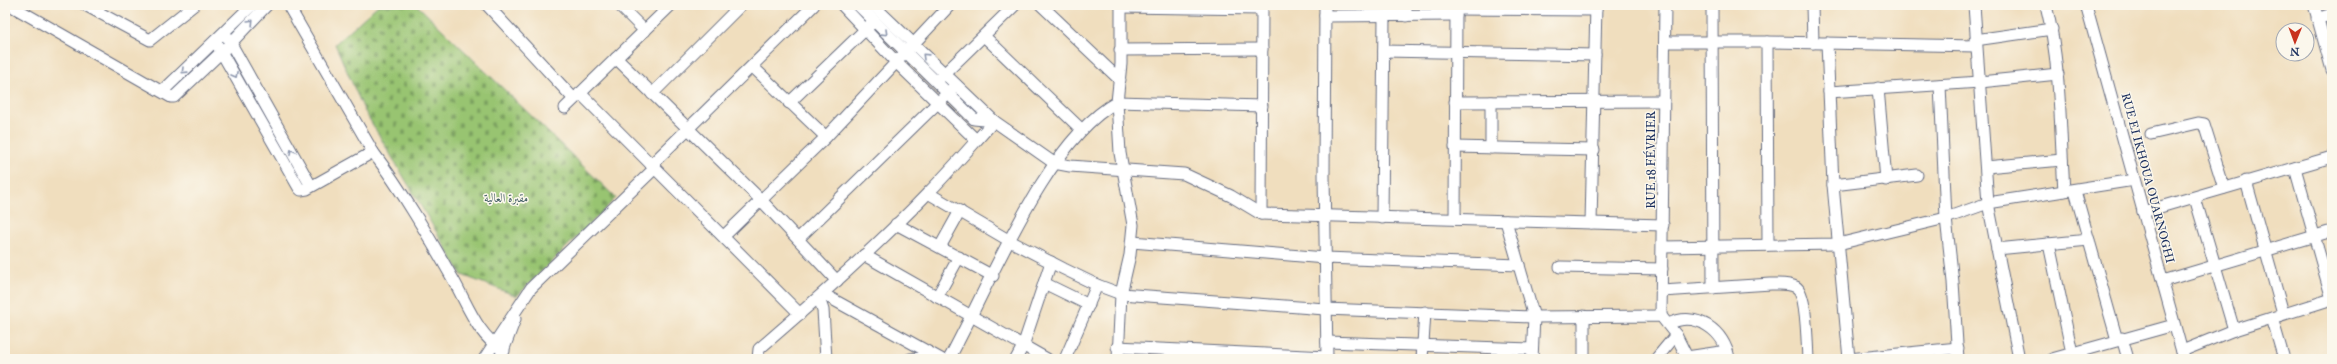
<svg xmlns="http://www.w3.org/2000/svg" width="2337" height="364" font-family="'IM FELL Great Primer',Amiri,serif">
<defs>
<pattern id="cemetery-stones" width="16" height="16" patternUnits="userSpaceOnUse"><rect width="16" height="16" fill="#98c471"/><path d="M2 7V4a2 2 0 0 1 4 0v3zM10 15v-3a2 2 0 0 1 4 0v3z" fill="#7ba060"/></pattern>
</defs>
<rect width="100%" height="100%" fill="#fbf7ec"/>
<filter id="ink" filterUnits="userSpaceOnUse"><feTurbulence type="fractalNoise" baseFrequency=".025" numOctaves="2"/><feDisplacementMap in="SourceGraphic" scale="8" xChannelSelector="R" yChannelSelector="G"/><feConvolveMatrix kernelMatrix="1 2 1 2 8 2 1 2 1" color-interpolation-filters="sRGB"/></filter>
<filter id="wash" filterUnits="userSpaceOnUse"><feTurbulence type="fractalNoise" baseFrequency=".012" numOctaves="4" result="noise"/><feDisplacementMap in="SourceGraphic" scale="16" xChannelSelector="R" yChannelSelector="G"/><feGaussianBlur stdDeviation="0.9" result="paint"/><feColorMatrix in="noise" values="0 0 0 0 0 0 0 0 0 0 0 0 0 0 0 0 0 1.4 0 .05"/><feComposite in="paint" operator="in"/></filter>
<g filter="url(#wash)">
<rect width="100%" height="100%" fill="#f0debe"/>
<polygon fill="url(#cemetery-stones)" stroke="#5a7a68" points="378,5 417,5 616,198 517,296 462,275 364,110 335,44"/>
</g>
<g filter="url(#ink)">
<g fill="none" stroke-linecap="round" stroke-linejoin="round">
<defs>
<g id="minor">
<polyline points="10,5 171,97 174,97 231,43 267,5"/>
<polyline points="85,5 150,40 194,5"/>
<polyline points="487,5 574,99"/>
<polyline points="619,5 645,31"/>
<polyline points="842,5 897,63 976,140"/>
<polyline points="858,5 974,119 994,121"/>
<polyline points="873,5 994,121 1054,163 1070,166 1184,174 1231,196 1261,214 1663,225"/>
<polyline points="1041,5 1120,80"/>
<polyline points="1325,5 1324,175 1327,359"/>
<polyline points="1406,5 1406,16"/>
<polyline points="1712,5 1713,288"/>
<polyline points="1812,5 1813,43"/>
<polyline points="1974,5 1988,203 2019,359"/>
<path d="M2046 5C2061 65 2060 129 2064 191"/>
<polyline points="2086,5 2184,359"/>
<polyline points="2314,5 2332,70"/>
<polyline points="1121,7 1262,9"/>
<polyline points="1456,9 1596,10"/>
<polyline points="1325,16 1456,15"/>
<polyline points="2317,19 2332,14"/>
<polyline points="225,33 311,186"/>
<polyline points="984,36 1082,130"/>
<polyline points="1975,40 2052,29"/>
<polyline points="215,41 299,188 301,190 307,189 373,152 288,5"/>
<polyline points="1665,42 1767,42 1976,46"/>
<polyline points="1767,42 1768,245"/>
<polyline points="1827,43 1833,185 1849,359"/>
<polyline points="1120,50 1262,49"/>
<polyline points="1384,51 1595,55"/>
<polyline points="616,58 761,200 837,281"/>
<polyline points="753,67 826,137"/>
<polyline points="940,78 1015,5"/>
<polyline points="1940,85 1946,218 1953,282 1958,359"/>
<polyline points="1878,88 1886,180"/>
<polyline points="161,90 167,87 252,5"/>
<polyline points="1829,92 1980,82 2058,74"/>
<polyline points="580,93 800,314"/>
<polyline points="652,94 741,5"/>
<polyline points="1455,102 1664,101"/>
<polyline points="789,103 871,24"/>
<polyline points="565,108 671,5"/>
<polyline points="2151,134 2198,123 2204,124 2224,188"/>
<polyline points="1455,147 1594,150"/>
<polyline points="1491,148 1491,102"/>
<path d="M373 152C403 192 429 237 454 281 468 306 478 336 504 351"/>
<polyline points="651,165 814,5"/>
<polyline points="1986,167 2062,160"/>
<polyline points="2295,168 2332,299"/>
<polyline points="2246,181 2283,313"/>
<polyline points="1833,185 1917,175"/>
<polyline points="2075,191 2117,340"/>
<polyline points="928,193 1010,241 1064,269 1097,285 1121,294 1325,309 1534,317 1661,316 1676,335 1688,359"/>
<polyline points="2195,198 2234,330"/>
<polyline points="2143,212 2332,157"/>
<polyline points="1261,214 1262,5"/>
<polyline points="1382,218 1384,16"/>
<polyline points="1455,219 1456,5"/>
<polyline points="1506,221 1534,317 1532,359"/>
<polyline points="1591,223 1596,5"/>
<polyline points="896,224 993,276"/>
<polyline points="724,236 826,137 950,5"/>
<polyline points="798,239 956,85"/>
<polyline points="1132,242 1325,258 1519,265"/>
<polyline points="2049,244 2072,353"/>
<polyline points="940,247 960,211"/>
<polyline points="1663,247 1838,244 1946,218 1988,203 2134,180"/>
<polyline points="1997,249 2089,240"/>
<polyline points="864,255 1047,359"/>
<polyline points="1560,267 1662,269"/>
<polyline points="2163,281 2332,231"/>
<polyline points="1044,283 1089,305"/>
<path d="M1662 291 1771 284C1779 284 1789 283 1796 287 1807 293 1807 345 1808 359"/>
<polyline points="823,294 941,359"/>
<polyline points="937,297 959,257"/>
<polyline points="819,298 823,310 826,359"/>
<polyline points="1584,316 1584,359"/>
<polyline points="1661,316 1665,5"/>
<polyline points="2272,318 2284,359"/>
<path d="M1669 324C1696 310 1725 331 1729 359"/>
<polyline points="2122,338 2128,359"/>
<polyline points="1327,342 1532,349"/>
<polyline points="1117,347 1327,357"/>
<polyline points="2182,351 2234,330 2332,299"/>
<polyline points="1687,357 1727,351"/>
<polyline points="484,359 531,288 655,168"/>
<polyline points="500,359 515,319"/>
<path d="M758 359 759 349C817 299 875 248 928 193 951 170 972 145 994 121"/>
<polyline points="910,359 924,358"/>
<path d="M949 359C989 287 1045 141 1117 102L1121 64V5"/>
<polyline points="1016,359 1023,346 1051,262"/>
<polyline points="1065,359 1097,285"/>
<polyline points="1118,359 1121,294 1130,255 1133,225 1120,153 1117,102 1262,106"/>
<polyline points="1422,359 1425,312"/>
<polyline points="1656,359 1676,335"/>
<polyline points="1849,359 1958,348"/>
<polyline points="2052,359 2174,325"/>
</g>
</defs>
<use href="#minor" stroke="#666c80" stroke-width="13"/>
<use href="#minor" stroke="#fff" stroke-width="11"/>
</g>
<defs><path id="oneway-chevron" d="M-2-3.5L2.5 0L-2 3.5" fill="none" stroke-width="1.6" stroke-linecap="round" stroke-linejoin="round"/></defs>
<g stroke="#8d97ae">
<use href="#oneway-chevron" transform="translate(251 22) rotate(-46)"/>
<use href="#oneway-chevron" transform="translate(885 33) rotate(44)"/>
<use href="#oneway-chevron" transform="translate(925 56) rotate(-136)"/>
<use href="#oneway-chevron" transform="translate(184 71) rotate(136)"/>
<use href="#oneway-chevron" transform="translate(235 75) rotate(61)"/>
<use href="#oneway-chevron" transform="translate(292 152) rotate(-119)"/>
</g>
</g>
<g text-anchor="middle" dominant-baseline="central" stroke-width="3" stroke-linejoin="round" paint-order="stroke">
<g font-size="12" fill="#1b2f5e" stroke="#fbf7ec">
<text transform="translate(1651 160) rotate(-90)">RUE 18 FÉVRIER</text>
<text transform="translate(2148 178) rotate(75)">RUE EI IKHOUA OUARNOGHI</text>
</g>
<g font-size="12" fill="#405c64" stroke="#fbf7ec">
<text x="506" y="198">مقبرة العالية</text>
</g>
</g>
<rect width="2337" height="364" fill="none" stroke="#fbf7ec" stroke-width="20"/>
<g transform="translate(2295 42) rotate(181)"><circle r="19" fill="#fbf7ec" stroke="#a1a7b3"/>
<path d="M0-3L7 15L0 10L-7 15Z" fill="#c8321e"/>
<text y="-6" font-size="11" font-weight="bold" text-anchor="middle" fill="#1b2f5e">N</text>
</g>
</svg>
